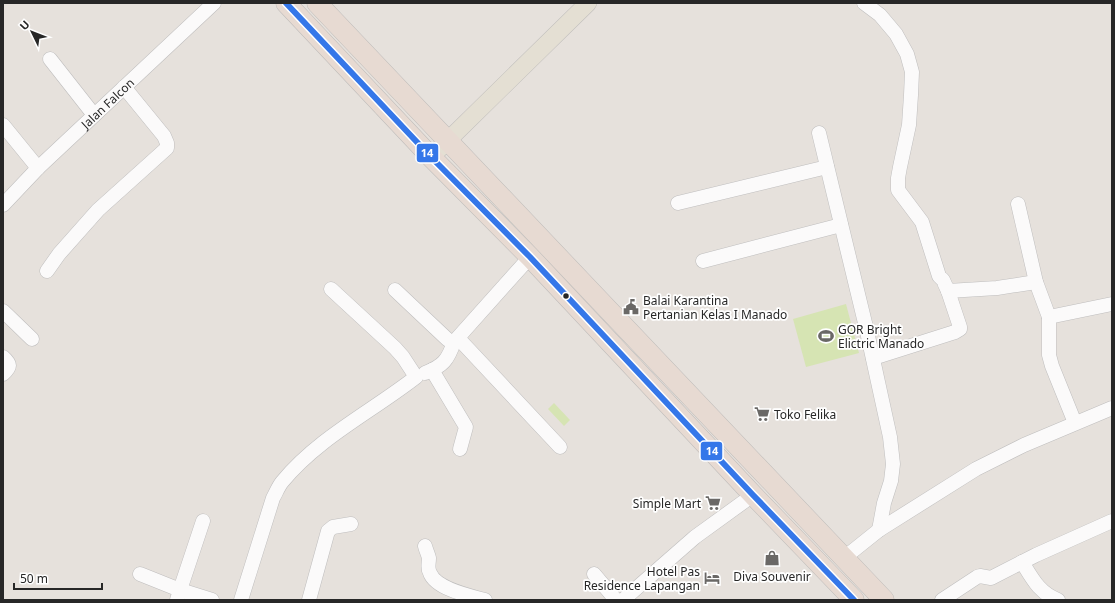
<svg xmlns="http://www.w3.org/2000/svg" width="1115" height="603" font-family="'Noto Sans',sans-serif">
<rect width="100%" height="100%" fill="#e6e1dc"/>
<g fill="#d6e4b3">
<polygon points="846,304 859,353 806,367 793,319"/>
<polygon points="554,403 570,420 564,426 548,409"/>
</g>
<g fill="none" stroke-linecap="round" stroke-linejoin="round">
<defs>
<g id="minor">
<polyline points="864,3 880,15 896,34 907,54 912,72 911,95 909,125 900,167 898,178 898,190 922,222 939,276 943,280 948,291 997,288 1036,282"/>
<polyline points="50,59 94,115"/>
<polyline points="3,125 38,168"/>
<polyline points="819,133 866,327 890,437 893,464 891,481 884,503 879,530"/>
<polyline points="678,203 827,167"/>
<polyline points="1018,204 1036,282 1049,317 1049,355 1052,366 1075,423"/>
<path id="s1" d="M3 205 38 168 214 3"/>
<polyline points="703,261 841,225"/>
<polyline points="47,271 59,254 98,210 167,148 167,143 164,136 124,87"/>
<polyline points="395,290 447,339 451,342 454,342 530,257"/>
<polyline points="3,311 32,339"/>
<polyline points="1049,317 1112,304"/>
<polyline points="458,338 560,447"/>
<path d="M3 357C11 364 11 367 3 374"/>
<polyline points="873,358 955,332 960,329 960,327 948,291"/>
<polyline points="432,370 466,427 460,449"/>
<path d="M425 373C443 366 448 360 454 342"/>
<polyline points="203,521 180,590 212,600"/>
<path d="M425 546C426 550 428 554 429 558 429 564 427 568 430 573 436 589 470 596 485 600"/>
<polyline points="844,558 879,530 976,469 1024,445 1112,408"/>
<path d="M1022 562C1032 578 1039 593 1058 600"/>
<polyline points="140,574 180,590 177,600"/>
<polyline points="594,574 616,600"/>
<path d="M241 600 273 498C276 493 278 487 282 482 318 438 371 412 416 377L403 357 395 348 331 289"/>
<polyline points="309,600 328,531 333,527 351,524"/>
<polyline points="623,600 695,537 753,495"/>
<polyline points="942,600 977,577 980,576 991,578 1036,555 1112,521"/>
</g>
<polyline id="major" points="431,157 588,3"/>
<g id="highway">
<polyline points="286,3 431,157 530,257 753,495 854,600"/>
<polyline points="317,3 884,600"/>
</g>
</defs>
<use href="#minor" stroke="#bfbebe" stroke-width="15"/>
<use href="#major" stroke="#bfbdbb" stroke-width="18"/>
<use href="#highway" stroke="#bfbdbb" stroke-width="21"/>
<use href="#minor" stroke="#fbfafa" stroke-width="14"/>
<use href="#major" stroke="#e4dfd3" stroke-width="17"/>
<use href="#highway" stroke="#e7dad2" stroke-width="20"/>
<defs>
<polyline id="bus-1" points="286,3 431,157 530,257 753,495 854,600"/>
</defs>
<use href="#bus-1" stroke="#fff" stroke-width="9"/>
<use href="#bus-1" stroke="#3577e9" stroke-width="6"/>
</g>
<defs>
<symbol id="civic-bare" viewBox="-9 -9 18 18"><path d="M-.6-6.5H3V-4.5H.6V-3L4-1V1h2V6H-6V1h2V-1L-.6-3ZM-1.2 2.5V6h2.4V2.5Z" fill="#6a6866" stroke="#fff" stroke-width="2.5" paint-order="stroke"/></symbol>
<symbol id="stadium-bare" viewBox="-9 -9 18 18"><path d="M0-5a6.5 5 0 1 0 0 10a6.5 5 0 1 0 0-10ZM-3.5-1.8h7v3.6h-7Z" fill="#6a6866" stroke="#fff" stroke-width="2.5" paint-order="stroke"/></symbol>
<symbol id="supermarket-bare" viewBox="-9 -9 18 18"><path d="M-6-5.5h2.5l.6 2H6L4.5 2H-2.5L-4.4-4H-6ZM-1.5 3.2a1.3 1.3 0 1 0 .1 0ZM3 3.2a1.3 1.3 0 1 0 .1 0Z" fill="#6a6866" stroke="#fff" stroke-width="2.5" paint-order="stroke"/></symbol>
<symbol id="shop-bare" viewBox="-9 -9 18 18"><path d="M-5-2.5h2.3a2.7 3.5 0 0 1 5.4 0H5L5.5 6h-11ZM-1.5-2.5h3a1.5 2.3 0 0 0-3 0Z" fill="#6a6866" stroke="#fff" stroke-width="2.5" paint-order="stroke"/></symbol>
<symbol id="hotel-bare" viewBox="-9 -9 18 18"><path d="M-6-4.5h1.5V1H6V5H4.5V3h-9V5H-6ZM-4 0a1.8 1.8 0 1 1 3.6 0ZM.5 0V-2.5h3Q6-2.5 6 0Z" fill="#6a6866" stroke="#fff" stroke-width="2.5" paint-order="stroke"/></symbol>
</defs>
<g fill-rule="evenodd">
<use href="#civic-bare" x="620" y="296" width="22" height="22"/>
<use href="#stadium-bare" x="815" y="325" width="22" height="22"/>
<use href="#supermarket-bare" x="751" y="403" width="22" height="22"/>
<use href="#supermarket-bare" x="702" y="492" width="22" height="22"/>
<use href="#shop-bare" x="761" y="547" width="22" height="22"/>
<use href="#hotel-bare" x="701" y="567" width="22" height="22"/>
</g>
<circle fill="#272727" stroke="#fff" stroke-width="1.5" cx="566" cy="296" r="3.5"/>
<g text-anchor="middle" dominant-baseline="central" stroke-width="3.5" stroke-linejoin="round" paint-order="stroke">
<g font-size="12" fill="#272727" stroke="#fff">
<text stroke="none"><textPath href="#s1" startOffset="146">Jalan Falcon</textPath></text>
</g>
<g font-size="12" fill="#272727" stroke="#fff" text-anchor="start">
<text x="643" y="300">Balai Karantina<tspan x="643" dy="14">Pertanian Kelas I Manado</tspan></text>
<text x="838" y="329">GOR Bright<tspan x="838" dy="14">Elictric Manado</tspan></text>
<text x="774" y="414">Toko Felika</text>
<text x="701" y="503" text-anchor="end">Simple Mart</text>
<text x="700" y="571" text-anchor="end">Hotel Pas<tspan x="700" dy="14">Residence Lapangan</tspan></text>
<text x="772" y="576" text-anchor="middle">Diva Souvenir</text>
</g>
</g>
<g stroke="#fff" stroke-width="1.5">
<rect x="416" y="143" width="23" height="20" rx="4" fill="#3577e9"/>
<rect x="700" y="441" width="23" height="20" rx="4" fill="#3577e9"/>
</g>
<g font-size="11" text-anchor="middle" font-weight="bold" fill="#fff">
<text x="427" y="157">14</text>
<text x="712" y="455">14</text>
</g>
<rect width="1115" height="603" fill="none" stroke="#272727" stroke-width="8"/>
<g transform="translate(32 32) rotate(313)" stroke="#ffffff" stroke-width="3" paint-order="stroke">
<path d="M0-3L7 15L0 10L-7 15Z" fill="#272727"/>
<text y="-6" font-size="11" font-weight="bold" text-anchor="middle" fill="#272727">U</text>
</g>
<path d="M14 583v6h88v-6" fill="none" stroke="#272727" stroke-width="2"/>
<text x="20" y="583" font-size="12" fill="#272727" stroke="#ffffff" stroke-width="3" paint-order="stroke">50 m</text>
</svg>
